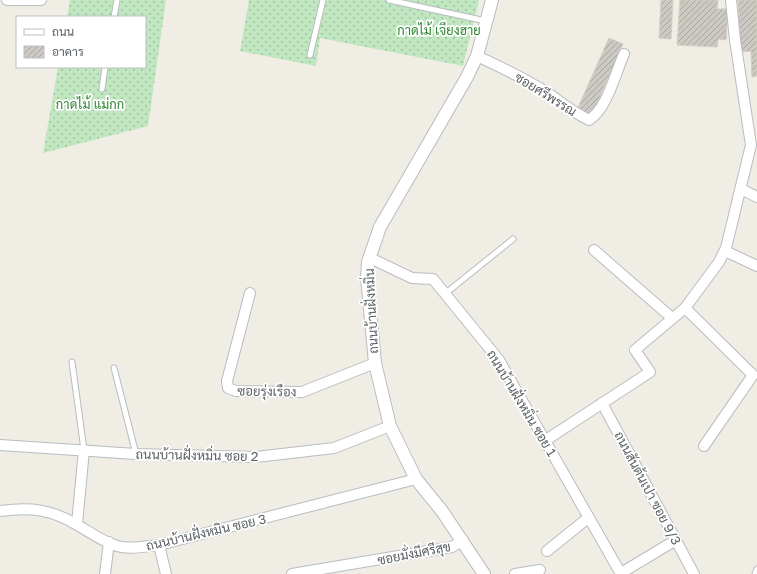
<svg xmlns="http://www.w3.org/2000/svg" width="757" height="574" font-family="'Golos Text',Sarabun,sans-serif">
<defs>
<pattern id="garden-dots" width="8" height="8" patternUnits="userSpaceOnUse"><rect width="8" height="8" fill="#c1e7c0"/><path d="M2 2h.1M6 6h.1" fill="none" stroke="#a0bfa0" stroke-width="1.8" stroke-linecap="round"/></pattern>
<pattern id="building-hatch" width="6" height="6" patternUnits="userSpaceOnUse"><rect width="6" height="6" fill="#ccc9c3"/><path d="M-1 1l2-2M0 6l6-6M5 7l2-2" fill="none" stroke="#a9a7a2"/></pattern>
</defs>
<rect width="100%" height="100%" fill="#efede4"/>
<g fill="url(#garden-dots)">
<polygon points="70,0 166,0 148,126 43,153 58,67 145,67 145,17 67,17"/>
<polygon points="249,0 479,0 463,66 320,38 316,66 240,51"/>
</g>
<g fill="url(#building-hatch)" stroke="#d4cec2">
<polygon points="661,0 673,0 671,39 659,38"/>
<polygon points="680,0 718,0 717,9 728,9 726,40 718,39 717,47 677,45"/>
<polygon points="738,0 757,0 757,76 752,77 751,51 740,52"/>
<polygon points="609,38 623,44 591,117 577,110"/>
</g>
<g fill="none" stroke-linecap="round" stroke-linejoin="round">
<defs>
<g id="service">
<polyline points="389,0 486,21"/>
<polyline points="114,17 117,0"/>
<polyline points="310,55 323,0"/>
<polyline points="102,89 105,67"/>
<polyline points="446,293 513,239"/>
<polyline points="72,362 84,450"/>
<polyline points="114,368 136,454"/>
<polyline points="755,574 757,569"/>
</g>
<g id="minor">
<polyline points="7,0 41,0"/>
<path d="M477 56C501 67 525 79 548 93 562 103 574 113 589 120 607 109 615 74 624 54"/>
<polyline points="741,189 757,197"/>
<polyline points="594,250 672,318"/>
<polyline points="725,251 757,266"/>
<polyline points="370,258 412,278 433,279 499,360 621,574"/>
<polyline points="250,293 227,381 228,388 236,391 302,392 375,363"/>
<polyline points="685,308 753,375 704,446"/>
<polyline points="602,403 694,574"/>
<polyline points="546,440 650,372 635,350 685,308 719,262 726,248 751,145 735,40 731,0"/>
<polyline points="0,445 136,454 256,457 334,448 390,426"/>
<path d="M0 511C31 507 51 509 79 526 91 533 104 542 117 546 130 550 146 546 159 545L416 479"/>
<polyline points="77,524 84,450"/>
<polyline points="159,545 166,574"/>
<polyline points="547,551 588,518"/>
<polyline points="621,573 676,540"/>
<polyline points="105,574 109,542"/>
<polyline points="292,574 452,547 463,540"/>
<polyline points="515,574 540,570"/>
</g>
<polyline id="tertiary" points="484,574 442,511 416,479 390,426 375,363 367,277 368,262 380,227 467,77 477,56 492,0"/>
</defs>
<use href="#service" stroke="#b9bcc1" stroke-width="7"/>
<use href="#minor" stroke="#b9bcc1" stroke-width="12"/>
<use href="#tertiary" stroke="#b9bcc1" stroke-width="14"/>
<use href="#service" stroke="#fff" stroke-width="5"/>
<use href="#minor" stroke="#fff" stroke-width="10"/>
<use href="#tertiary" stroke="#fff" stroke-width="12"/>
</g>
<g text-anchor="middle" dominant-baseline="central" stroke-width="3.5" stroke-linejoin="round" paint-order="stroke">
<g font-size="13" fill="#328634" stroke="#fff">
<text x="439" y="30">กาดไม้ เจียงฮาย</text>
<text x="90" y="104">กาดไม้ แม่กก</text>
</g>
<g font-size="13" fill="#5c6165" stroke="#fff">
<text transform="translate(546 94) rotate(32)">ซอยศรีพรรณ</text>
<text transform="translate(371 311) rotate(-93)">ถนนบ้านฝั่งหมิ่น</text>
<text transform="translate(267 391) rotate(1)">ซอยรุ่งเรือง</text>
<text transform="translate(522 403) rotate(59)">ถนนบ้านฝั่งหมิ่น ซอย 1</text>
<text transform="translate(197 455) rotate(1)">ถนนบ้านฝั่งหมิ่น ซอย 2</text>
<text transform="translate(648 488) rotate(62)">ถนนสันต้นเปา ซอย 9/3</text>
<text transform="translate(206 532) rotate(-13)">ถนนบ้านฝั่งหมิน ซอย 3</text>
<text transform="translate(414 553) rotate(-11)">ซอยมั่งมีศรีสุข</text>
</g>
</g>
<rect x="16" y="16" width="130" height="52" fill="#ffffff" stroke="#bec0c1"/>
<rect x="24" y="29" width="20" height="6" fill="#ffffff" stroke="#bec0c1"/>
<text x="52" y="36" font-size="12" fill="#5c6165">ถนน</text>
<rect x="24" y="46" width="20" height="12" fill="url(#building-hatch)" stroke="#bec0c1"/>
<text x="52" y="56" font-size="12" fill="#5c6165">อาคาร</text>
</svg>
